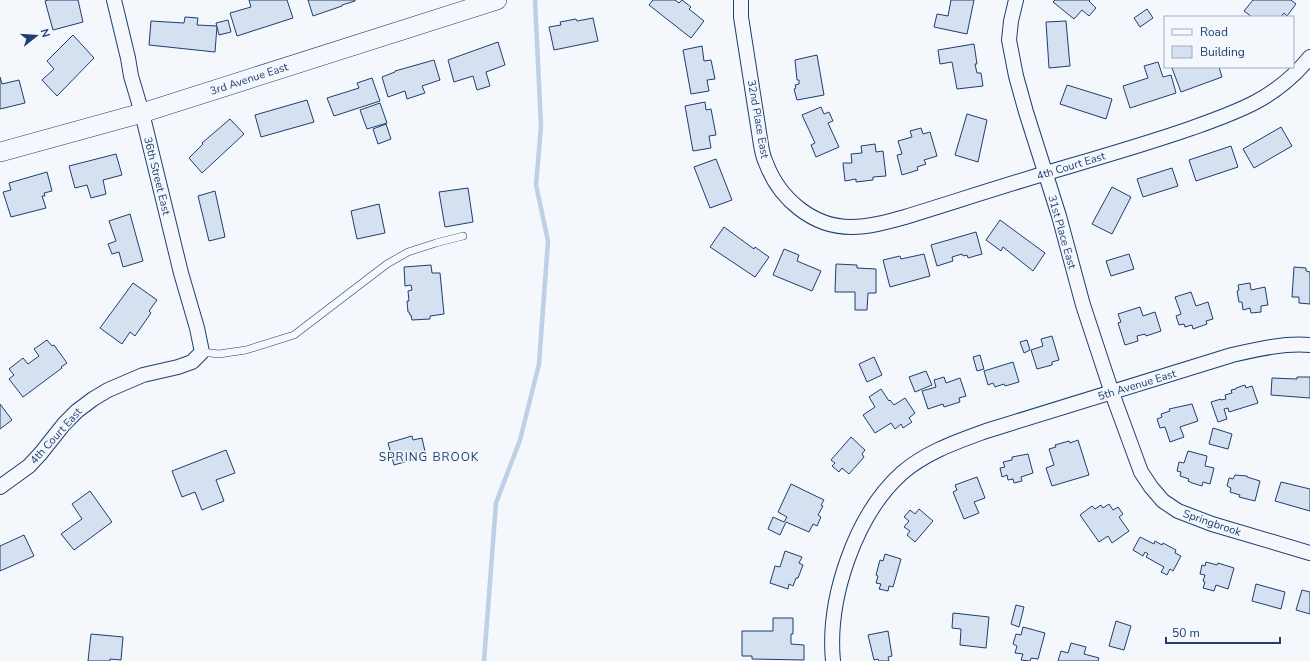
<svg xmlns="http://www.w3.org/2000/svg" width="1310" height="661" font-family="'Nunito Sans',sans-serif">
<rect width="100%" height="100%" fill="#f4f7fb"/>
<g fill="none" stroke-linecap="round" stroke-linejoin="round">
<polyline stroke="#bed0e5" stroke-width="4.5" points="484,661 496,503 520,440 539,364 548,241 536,185 541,126 535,0"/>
</g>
<g fill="#d5e0f0" stroke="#1d3f73">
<polygon points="48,0 78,0 83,22 53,30 45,1"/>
<polygon points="249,0 287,0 293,18 237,36 230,13 251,7"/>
<polygon points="308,0 355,0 355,1 342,5 342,6 313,16"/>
<polygon points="653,0 675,0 679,3 682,0 691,7 689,9 704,21 691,38 649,5"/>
<polygon points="951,0 974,0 967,34 934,27 937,14 948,16"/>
<polygon points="1055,0 1090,0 1089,1 1096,8 1089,16 1082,10 1074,19 1053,2"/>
<polygon points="1253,0 1291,0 1296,4 1287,16 1284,13 1281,17 1252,17 1244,11"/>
<polygon points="1147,9 1153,18 1140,27 1134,18"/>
<polygon points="185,17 198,18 197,25 217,26 215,52 149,45 151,21 184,23"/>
<polygon points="593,18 598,41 554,50 549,27 561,25 560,22 576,19 577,21"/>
<polygon points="228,20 231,32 219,35 216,23"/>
<polygon points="1066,21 1070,66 1049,68 1046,22"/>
<polygon points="73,35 94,58 57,96 42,80 54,69 47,61"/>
<polygon points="498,42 505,65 486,72 490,86 477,90 473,76 454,82 448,60"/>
<polygon points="974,44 977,64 975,64 977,73 981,73 983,86 957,89 952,62 940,64 938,50"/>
<polygon points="702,46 704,61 711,60 715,79 707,80 709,91 691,94 683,50"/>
<polygon points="817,55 824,95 797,100 794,89 796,88 795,85 799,84 799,80 797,80 795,60"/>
<polygon points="434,60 440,80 422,86 425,93 407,99 405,91 388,97 382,77 395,72 395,71"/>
<polygon points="1158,62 1163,77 1171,75 1176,93 1130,108 1123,86 1148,78 1144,66"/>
<polygon points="1176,67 1219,67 1222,77 1181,92 1172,68"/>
<polygon points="0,77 2,84 19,80 25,103 0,109"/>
<polygon points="372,78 380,101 334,116 327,98 359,88 357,83"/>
<polygon points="1067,85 1112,99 1106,119 1060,104"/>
<polygon points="307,100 314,122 261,137 255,115"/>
<polygon points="705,102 706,110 711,109 716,135 709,136 711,148 693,151 685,106"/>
<polygon points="380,103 387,123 367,129 360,110"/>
<polygon points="821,107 824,114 829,112 833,121 828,123 839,147 816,157 811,145 815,143 802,115"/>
<polygon points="967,114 987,120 978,162 955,155"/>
<polygon points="230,119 244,134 202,173 189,158 203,144 202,143"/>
<polygon points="386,124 391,139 378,144 373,129"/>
<polygon points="1281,127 1292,146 1254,168 1243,149"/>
<polygon points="921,128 923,134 930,132 937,156 924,160 926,164 917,167 918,170 902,175 897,155 902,154 898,141 912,137 910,131"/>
<polygon points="875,144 876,152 883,151 886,176 873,177 873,180 856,182 856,179 845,181 843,163 852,163 851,154 862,153 861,146"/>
<polygon points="1231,146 1238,167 1196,181 1189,160"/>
<polygon points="116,154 122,175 103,180 106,194 91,198 87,185 75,188 69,166"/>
<polygon points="716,159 732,200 710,208 694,167"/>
<polygon points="1172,168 1178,186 1143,197 1137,179"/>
<polygon points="47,172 52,191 44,193 45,196 42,196 46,208 11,217 3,192 11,190 9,183"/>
<polygon points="1112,187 1131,197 1112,234 1092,224"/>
<polygon points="468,188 473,222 445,227 439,192"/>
<polygon points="215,191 225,237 209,241 198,196"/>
<polygon points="379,204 385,233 357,239 351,211"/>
<polygon points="130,214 143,261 123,267 119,252 112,254 108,244 116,241 109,221"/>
<polygon points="1000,220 1045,253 1033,271 1003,247 1001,251 986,240"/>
<polygon points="724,227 754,249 755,247 769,257 755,277 710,247"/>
<polygon points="976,232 982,254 968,258 967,255 963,256 962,254 952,257 953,261 937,266 931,245"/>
<polygon points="784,249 799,255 797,261 821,271 812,291 773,275"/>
<polygon points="924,254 930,276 890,287 883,260 900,256 901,259"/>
<polygon points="1129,254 1134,269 1111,276 1106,261"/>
<polygon points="836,264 857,265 857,268 876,269 876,293 868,293 867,310 855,310 855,292 835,292"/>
<polygon points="431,265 432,273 440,273 444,314 430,316 430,319 412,320 411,315 410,315 409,312 408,312 407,301 409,301 408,291 412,290 411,285 405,286 404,267"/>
<polygon points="1294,267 1306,268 1306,271 1310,272 1310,304 1299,303 1299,297 1292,297"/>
<polygon points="133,283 157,300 149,311 151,313 135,336 130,332 122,344 100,328"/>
<polygon points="1250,283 1251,290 1265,287 1268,305 1261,306 1261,312 1251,313 1250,308 1243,310 1242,302 1239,302 1237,291 1239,290 1238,285"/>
<polygon points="1191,292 1196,306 1208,302 1213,319 1206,321 1207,324 1193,329 1192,325 1185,327 1184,324 1179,325 1176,316 1181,314 1175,297"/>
<polygon points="1140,307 1143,316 1155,312 1161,331 1146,336 1145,334 1137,336 1138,341 1125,345 1118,323 1121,322 1118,314"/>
<polygon points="1052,336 1059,360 1052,362 1052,365 1037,369 1031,350 1043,346 1041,339"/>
<polygon points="47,340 52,346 54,345 67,363 61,367 62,368 23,397 9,379 14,375 9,369 23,358 28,364 39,356 34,349"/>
<polygon points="1027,340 1030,350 1024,353 1020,342"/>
<polygon points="980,355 984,369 977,371 973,357"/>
<polygon points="874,357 882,375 867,382 859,364"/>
<polygon points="1013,362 1019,382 1005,386 1004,384 995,387 993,383 988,385 984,371"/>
<polygon points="926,371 932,385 915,392 909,377"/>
<polygon points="944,377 946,383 960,378 966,396 959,398 960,402 944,407 943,404 928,409 922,391 936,387 934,380"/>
<polygon points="1297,377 1310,377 1310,398 1271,395 1272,378 1297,379"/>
<polygon points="1245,385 1246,388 1252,386 1258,403 1229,412 1228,408 1224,409 1227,419 1218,422 1211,402 1221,399 1221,400 1226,399 1225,395 1232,393 1231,390 1236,389 1236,388"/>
<polygon points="881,389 889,401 890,400 894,405 905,398 915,413 909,418 912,422 903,428 901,424 895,429 891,423 875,433 863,415 875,407 869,397"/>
<polygon points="0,404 12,420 0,429"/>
<polygon points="1192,404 1198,421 1180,427 1184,437 1170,442 1165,427 1160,428 1157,419 1162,417 1161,414 1170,411 1169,409"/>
<polygon points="1213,428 1232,434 1228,449 1209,444"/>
<polygon points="412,436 413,440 422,438 426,456 394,465 388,443"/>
<polygon points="851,437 865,450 862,454 864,457 849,474 842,468 839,472 832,466 835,463 831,460"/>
<polygon points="1078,440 1089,475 1052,486 1046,468 1054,465 1049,449 1056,447 1055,445 1069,441 1070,443"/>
<polygon points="226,450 235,473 216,480 224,501 202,510 195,492 182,497 172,471"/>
<polygon points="1188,451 1207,456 1205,466 1214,468 1210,484 1203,482 1202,486 1192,483 1188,481 1189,479 1180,476 1181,472 1177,471 1179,462 1184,463"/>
<polygon points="1028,454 1033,473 1021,477 1022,481 1014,483 1013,479 1008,480 1007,475 1002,477 1000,468 1005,467 1003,462 1012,460 1012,457"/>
<polygon points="1235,475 1247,476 1247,477 1260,481 1255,501 1239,497 1240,495 1230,492 1231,488 1227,486 1229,478 1233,479"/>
<polygon points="977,477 985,498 974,502 979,513 964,519 953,492 957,490 955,485"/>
<polygon points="1281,482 1310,489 1310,511 1275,501"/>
<polygon points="791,484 824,500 821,505 823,506 818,515 821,517 817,526 813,524 809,532 786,522 780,535 768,529 773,517 784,522 787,517 778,512"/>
<polygon points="90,491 112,522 74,550 61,534 82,519 72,504"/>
<polygon points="1109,504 1113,510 1118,507 1123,514 1119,517 1129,531 1112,543 1108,536 1099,542 1080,515 1092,506 1095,509 1101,505 1103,508"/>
<polygon points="919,509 933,521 915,542 907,535 910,531 904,527 909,521 904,517 910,510 915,514"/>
<polygon points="24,535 34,556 0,571 0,546"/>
<polygon points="1140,537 1154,544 1155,541 1162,545 1163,543 1176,550 1175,553 1181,556 1173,571 1170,569 1167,575 1161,572 1164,567 1146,557 1148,554 1145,552 1143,556 1133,550"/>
<polygon points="785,551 802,557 799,563 803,565 798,578 796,578 793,586 789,584 788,589 770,583 775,566 780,567"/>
<polygon points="885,554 901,559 893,587 889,586 888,591 879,589 881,584 876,583 878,576 876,575 880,560 883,561"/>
<polygon points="1206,562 1217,565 1218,563 1234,568 1228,589 1216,585 1214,591 1203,588 1205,582 1203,581 1205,575 1200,574 1202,565 1205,566"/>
<polygon points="1256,584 1285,592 1281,609 1252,601"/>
<polygon points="1302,590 1310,592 1310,614 1296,610"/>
<polygon points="1016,605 1024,607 1019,627 1011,624"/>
<polygon points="953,613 989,617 986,648 960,645 961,629 952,628"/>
<polygon points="773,618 793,618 793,634 791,634 791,644 804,645 804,660 752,659 752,656 742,656 742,631 773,631"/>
<polygon points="1116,621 1131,626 1124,650 1109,646"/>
<polygon points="1023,627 1045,633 1038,659 1031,658 1030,661 1021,660 1023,654 1015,653 1017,646 1013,644 1016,634 1021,635"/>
<polygon points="888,631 892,656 888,657 889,661 879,661 878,659 874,660 868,635"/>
<polygon points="91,634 123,637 121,660 110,659 110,661 88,661"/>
<polygon points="1071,643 1086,647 1084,654 1099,658 1098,661 1058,661 1061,651 1068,653"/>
</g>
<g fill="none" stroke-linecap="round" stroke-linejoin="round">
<defs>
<polyline id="lane" points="202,352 219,354 246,350 294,335 387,264 408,252 436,243 463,236"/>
<g id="street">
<path d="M741 0V17L761 145C762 151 763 157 766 163 779 198 812 227 851 227 869 227 887 222 905 217 960 200 1015 182 1070 166 1111 154 1152 142 1192 128 1240 111 1277 98 1310 57"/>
<polyline points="1016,0 1011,21 1009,40 1016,76 1026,112 1059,216 1083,305 1112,393 1141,472 1151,487 1163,501 1178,511 1212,524 1310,553"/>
<polyline points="0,487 29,466 41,453 64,424 77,411 93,399 108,390 143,375 178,367 192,362 202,352 197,328 181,273 142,113 131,76 128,58 114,0"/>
<path d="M833 661C827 599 855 515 902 473 926 452 956 442 986 431L1232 355C1258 349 1283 343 1310 345"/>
</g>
<polyline id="secondary" points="0,152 142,113 497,0"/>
</defs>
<use href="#lane" stroke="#1d3f73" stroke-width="8"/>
<use href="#street" stroke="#1d3f73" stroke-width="16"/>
<use href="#secondary" stroke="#1d3f73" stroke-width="20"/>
<use href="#lane" stroke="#f4f7fb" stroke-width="7"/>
<use href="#street" stroke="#f4f7fb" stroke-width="14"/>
<use href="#secondary" stroke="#f4f7fb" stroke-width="19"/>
</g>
<g text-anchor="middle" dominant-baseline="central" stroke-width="3" stroke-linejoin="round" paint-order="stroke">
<g font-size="11" fill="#1d3f73" stroke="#f4f7fb">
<text transform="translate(249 79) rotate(-18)">3rd Avenue East</text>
<text transform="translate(758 119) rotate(80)">32nd Place East</text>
<text transform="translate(1071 166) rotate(-17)">4th Court East</text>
<text transform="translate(157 176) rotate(76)">36th Street East</text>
<text transform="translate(1062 232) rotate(74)">31st Place East</text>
<text transform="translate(1137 385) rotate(-17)">5th Avenue East</text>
<text transform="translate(56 436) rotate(-48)">4th Court East</text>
<text transform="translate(1212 523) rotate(19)">Springbrook</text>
</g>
<g font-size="12" letter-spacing="1" fill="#1d3f73" stroke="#f4f7fb">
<text x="429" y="457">SPRING BROOK</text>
</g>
</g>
<rect x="1164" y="16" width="130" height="52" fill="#f4f7fb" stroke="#9eadc5"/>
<rect x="1172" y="29" width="20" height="6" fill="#f4f7fb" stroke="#9eadc5"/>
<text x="1200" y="36" font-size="12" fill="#1d3f73">Road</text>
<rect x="1172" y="46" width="20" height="12" fill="#d5e0f0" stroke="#9eadc5"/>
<text x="1200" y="56" font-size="12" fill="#1d3f73">Building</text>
<g transform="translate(36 36) rotate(73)" stroke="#f4f7fb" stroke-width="3" paint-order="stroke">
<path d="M0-3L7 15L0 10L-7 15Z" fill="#1d3f73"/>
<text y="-6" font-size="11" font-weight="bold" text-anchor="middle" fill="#1d3f73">N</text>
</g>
<path d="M1166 637v6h114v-6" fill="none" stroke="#1d3f73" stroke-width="2"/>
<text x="1172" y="637" font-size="12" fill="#1d3f73" stroke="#f4f7fb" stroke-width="3" paint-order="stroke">50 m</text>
</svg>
